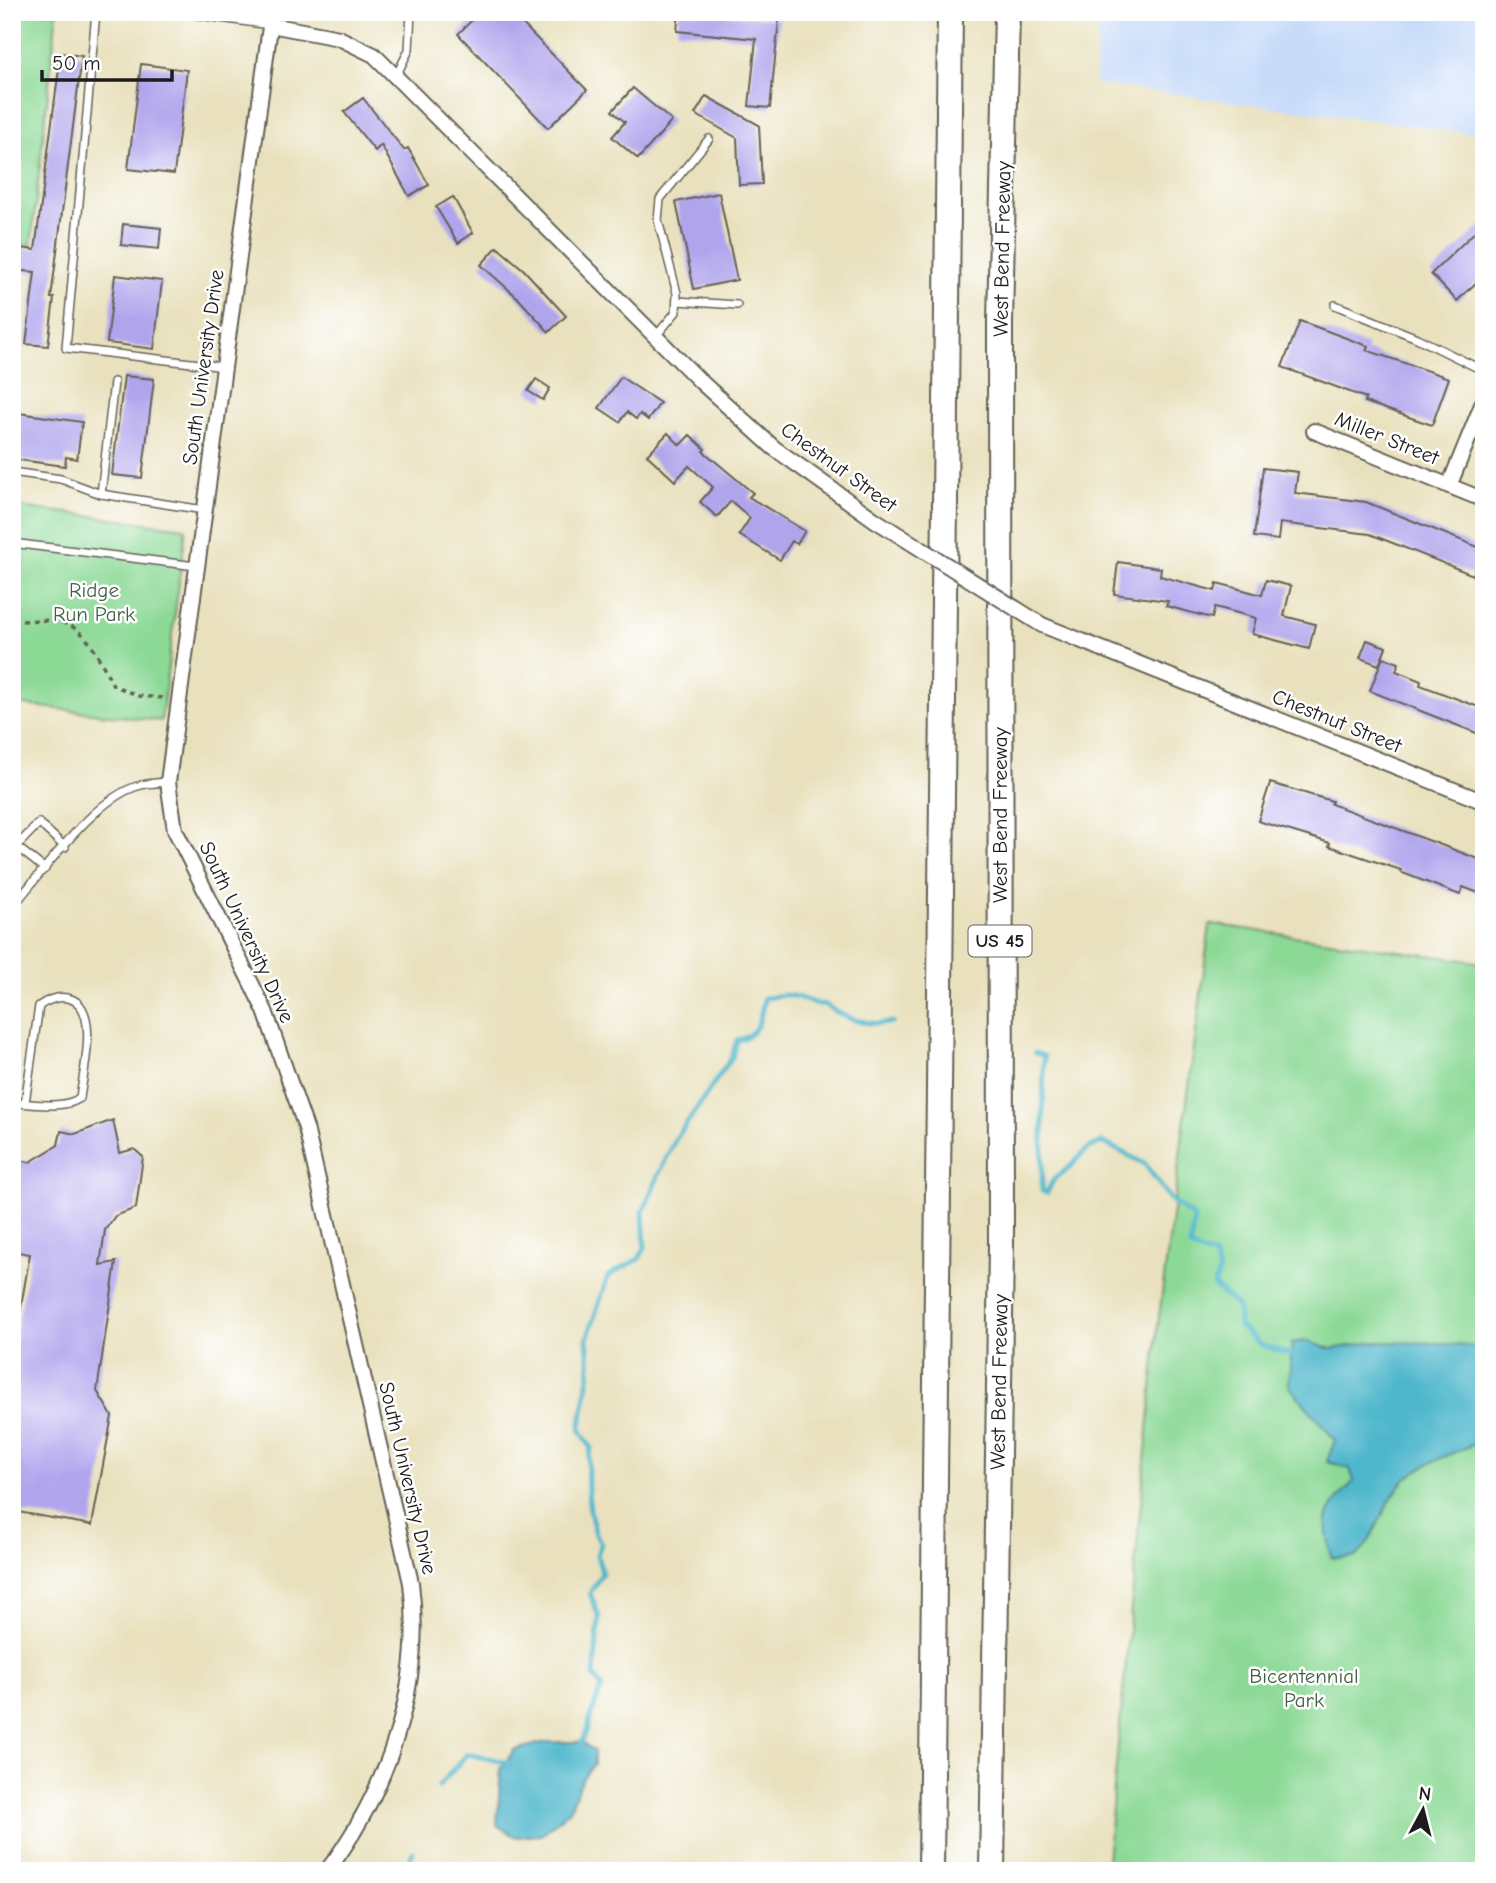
<svg xmlns="http://www.w3.org/2000/svg" width="1496" height="1883" font-family="'Comic Neue',sans-serif">
<rect width="100%" height="100%" fill="#fff"/>
<filter id="ink" filterUnits="userSpaceOnUse"><feTurbulence type="fractalNoise" baseFrequency=".0143" numOctaves="2"/><feDisplacementMap in="SourceGraphic" scale="14" xChannelSelector="R" yChannelSelector="G"/><feConvolveMatrix kernelMatrix="1 2 1 2 8 2 1 2 1" color-interpolation-filters="sRGB"/></filter>
<filter id="wash" filterUnits="userSpaceOnUse"><feTurbulence type="fractalNoise" baseFrequency=".00686" numOctaves="4" result="noise"/><feDisplacementMap in="SourceGraphic" scale="28" xChannelSelector="R" yChannelSelector="G"/><feGaussianBlur stdDeviation="1.57" result="paint"/><feColorMatrix in="noise" values="0 0 0 0 0 0 0 0 0 0 0 0 0 0 0 0 0 1.4 0 .05"/><feComposite in="paint" operator="in"/></filter>
<g filter="url(#wash)">
<rect width="100%" height="100%" fill="#e9e1be"/>
<polygon fill="#c8dcf9" points="1099,12 1484,12 1484,135 1095,84"/>
<g fill="#8cd996" stroke="#547a59" stroke-width="2">
<polygon points="12,12 57,12 31,246 12,243"/>
<polygon points="12,506 186,528 161,721 15,704 12,722"/>
<polygon points="1210,924 1484,963 1484,1871 1106,1871 1158,1325"/>
</g>
<g fill="#4fb7cc" stroke="#366a74" stroke-width="2">
<path d="M1306 1341 1331 1349 1373 1342 1438 1343 1484 1348V1440C1460 1451 1419 1464 1402 1483 1383 1505 1377 1536 1356 1557L1332 1558C1322 1515 1324 1514 1354 1481L1350 1469 1327 1461 1335 1440 1289 1386 1292 1343Z"/>
<polygon points="546,1742 582,1742 594,1751 594,1764 583,1777 569,1811 541,1835 516,1837 497,1825 501,1769 514,1750"/>
</g>
<g fill="none" stroke-linecap="round" stroke-linejoin="round">
<g stroke="#4fb7cc" stroke-width="5">
<path d="M1035 1053 1044 1056 1042 1191 1047 1193C1056 1171 1060 1177 1074 1163 1085 1150 1085 1149 1102 1142L1145 1164 1170 1199 1194 1218 1190 1247 1215 1257 1219 1272 1214 1286 1238 1307 1239 1326 1261 1345 1292 1355"/>
<path d="M582 1742C591 1723 592 1706 602 1688L594 1676 599 1617 590 1593 602 1573 597 1555 601 1544C587 1521 585 1474 591 1448L580 1429 590 1371 587 1339 608 1276 639 1259 645 1248 643 1212 657 1178 675 1140 732 1057 737 1040C759 1036 761 1017 764 998 772 998 779 994 786 995 801 995 810 1006 824 1004 844 1019 869 1027 893 1022"/>
<polyline points="439,1786 467,1754 506,1762"/>
<polyline points="405,1871 413,1852"/>
</g>
</g>
<g id="blocks">
<g fill="#b0a5ed">
<polygon points="480,12 511,12 587,90 548,128 458,34"/>
<polygon points="679,12 779,19 770,108 749,106 756,39 677,31"/>
<polygon points="61,53 82,56 51,298 54,298 48,346 26,344 35,272 12,270 12,247 35,250"/>
<polygon points="141,64 187,70 174,174 128,169"/>
<polygon points="633,88 672,121 638,159 612,137 625,122 612,111"/>
<polygon points="706,96 759,125 762,184 739,185 737,138 695,114"/>
<polygon points="363,98 404,150 408,148 429,185 409,196 381,145 375,151 344,112"/>
<polygon points="719,193 737,280 694,289 676,202"/>
<polygon points="453,197 473,233 458,243 436,207"/>
<polygon points="1484,223 1484,275 1457,301 1431,274"/>
<polygon points="123,224 161,228 159,249 121,245"/>
<polygon points="497,247 524,270 566,316 549,332 517,297 481,265"/>
<polygon points="115,275 162,281 154,349 107,343"/>
<polygon points="1300,321 1368,346 1366,350 1449,378 1432,425 1365,402 1366,398 1282,367"/>
<polygon points="124,376 154,379 142,478 112,475"/>
<polygon points="621,377 660,403 648,420 640,414 636,419 627,412 620,422 599,408"/>
<polygon points="536,379 550,388 543,400 528,391"/>
<polygon points="12,412 82,422 77,459 66,457 65,466 12,459"/>
<polygon points="668,433 680,445 690,435 705,449 703,451 753,493 749,497 805,531 797,544 792,541 780,560 739,535 750,518 731,501 717,517 700,502 713,487 689,466 675,481 647,455"/>
<polygon points="1263,468 1298,472 1295,493 1366,502 1483,549 1473,575 1370,534 1280,523 1278,540 1254,537"/>
<polygon points="1118,562 1161,568 1160,576 1215,591 1217,583 1262,595 1266,580 1291,586 1284,616 1315,624 1309,649 1252,634 1256,618 1215,607 1212,618 1166,606 1168,601 1114,594"/>
<polygon points="1367,640 1386,647 1379,665 1360,658"/>
<polygon points="1383,657 1399,663 1396,671 1421,681 1420,685 1484,709 1484,736 1370,691"/>
<polygon points="1270,783 1332,801 1331,804 1484,861 1484,895 1463,887 1460,895 1400,872 1401,870 1329,846 1330,843 1258,821"/>
<polygon points="113,1120 120,1153 134,1149 143,1157 136,1208 115,1216 105,1230 100,1265 116,1262 97,1391 112,1416 92,1525 12,1511 12,1359 30,1254 12,1251 12,1159 30,1162 58,1145 61,1131 75,1134"/>
</g>
</g>
</g>
<g filter="url(#ink)">
<use href="#blocks" fill-opacity="0" stroke="#646155" stroke-width="2"/>
<g fill="none" stroke-linecap="round" stroke-linejoin="round">
<defs>
<g id="service">
<polyline points="96,12 66,348 225,367"/>
<polyline points="178,12 270,25"/>
<polyline points="396,76 409,50 411,12"/>
<polyline points="677,301 737,305"/>
<polyline points="1335,305 1417,338 1484,371"/>
<polyline points="656,336 676,312 677,293 658,220 660,199 709,139"/>
<polyline points="12,472 61,479 101,494 204,510"/>
<polyline points="101,494 114,382"/>
<polyline points="12,543 196,566"/>
<polyline points="17,847 45,869"/>
<polyline points="12,851 39,823 65,847"/>
<path d="M12 907C44 871 95 796 141 785 149 783 159 783 168 782"/>
<path d="M12 1103C34 1103 62 1110 80 1098 83 1073 100 1009 71 999 59 995 49 999 39 1006L25 1103"/>
<polyline points="12,1540 13,1540"/>
</g>
<g id="minor">
<path d="M272 12 168 782 175 830 265 1011 306 1128 411 1583C424 1685 388 1790 327 1871"/>
<polyline points="271,25 339,38 374,55 700,381 774,448 875,520"/>
<polyline points="1314,431 1484,500"/>
<polyline points="1449,486 1484,400"/>
<polyline points="1042,625 1484,802"/>
</g>
<g id="motorway">
<polyline points="931,1871 950,12"/>
<polyline points="992,1871 1001,1247 1000,322 1007,12"/>
</g>
</defs>
<use href="#service" stroke="#646155" stroke-width="10"/>
<use href="#minor" stroke="#646155" stroke-width="18"/>
<use href="#motorway" stroke="#646155" stroke-width="28"/>
<path stroke="#646155" stroke-width="3.5" stroke-dasharray="5 5" stroke-linecap="butt" d="M12 622C80 615 84 629 113 685L139 696 164 698"/>
<use href="#service" stroke="#fff" stroke-width="7"/>
<use href="#minor" stroke="#fff" stroke-width="14"/>
<use href="#motorway" stroke="#fff" stroke-width="24"/>
<defs>
<polyline id="minor-bridge" points="875,520 1042,625"/>
</defs>
<use href="#minor-bridge" stroke="#646155" stroke-width="18" stroke-linecap="butt"/>
<use href="#minor-bridge" stroke="#fff" stroke-width="14"/>
</g>
</g>
<g text-anchor="middle" dominant-baseline="central" stroke-width="5" stroke-linejoin="round" paint-order="stroke">
<rect fill="#fff" stroke="#606060" stroke-width="2" x="968.5" y="925.5" width="63" height="31" rx="5"/>
<g font-size="19" font-weight="bold" fill="#1c1c1c">
<text x="1000" y="941">US 45</text>
</g>
<g font-size="21" fill="#1c1c1c" stroke="#fff">
<text transform="translate(1002 249) rotate(-89)">West Bend Freeway</text>
<text transform="translate(203 367) rotate(-82)">South University Drive</text>
<text transform="translate(1387 438) rotate(22)">Miller Street</text>
<text transform="translate(839 467) rotate(36)">Chestnut Street</text>
<text transform="translate(1337 721) rotate(22)">Chestnut Street</text>
<text transform="translate(1000 815) rotate(-90)">West Bend Freeway</text>
<text transform="translate(247 932) rotate(65)">South University Drive</text>
<text transform="translate(999 1382) rotate(-89)">West Bend Freeway</text>
<text transform="translate(408 1478) rotate(77)">South University Drive</text>
</g>
<g font-size="21" fill="#435e47" stroke="#fff">
<text x="94" y="590">Ridge<tspan x="94" dy="24">Run Park</tspan></text>
<text x="1304" y="1676">Bicentennial<tspan x="1304" dy="24">Park</tspan></text>
</g>
</g>
<rect width="1496" height="1883" fill="none" stroke="#fff" stroke-width="42"/>
<g transform="translate(1423 1810) rotate(7)" stroke="#ffffff" stroke-width="5" paint-order="stroke">
<path d="M0-5L12 26L0 18L-12 26Z" fill="#1c1c1c"/>
<text y="-10" font-size="19" font-weight="bold" text-anchor="middle" fill="#1c1c1c">N</text>
</g>
<path d="M42 70v10h130v-10" fill="none" stroke="#1c1c1c" stroke-width="3.5"/>
<text x="52" y="70" font-size="21" fill="#1c1c1c" stroke="#ffffff" stroke-width="5" paint-order="stroke">50 m</text>
</svg>
